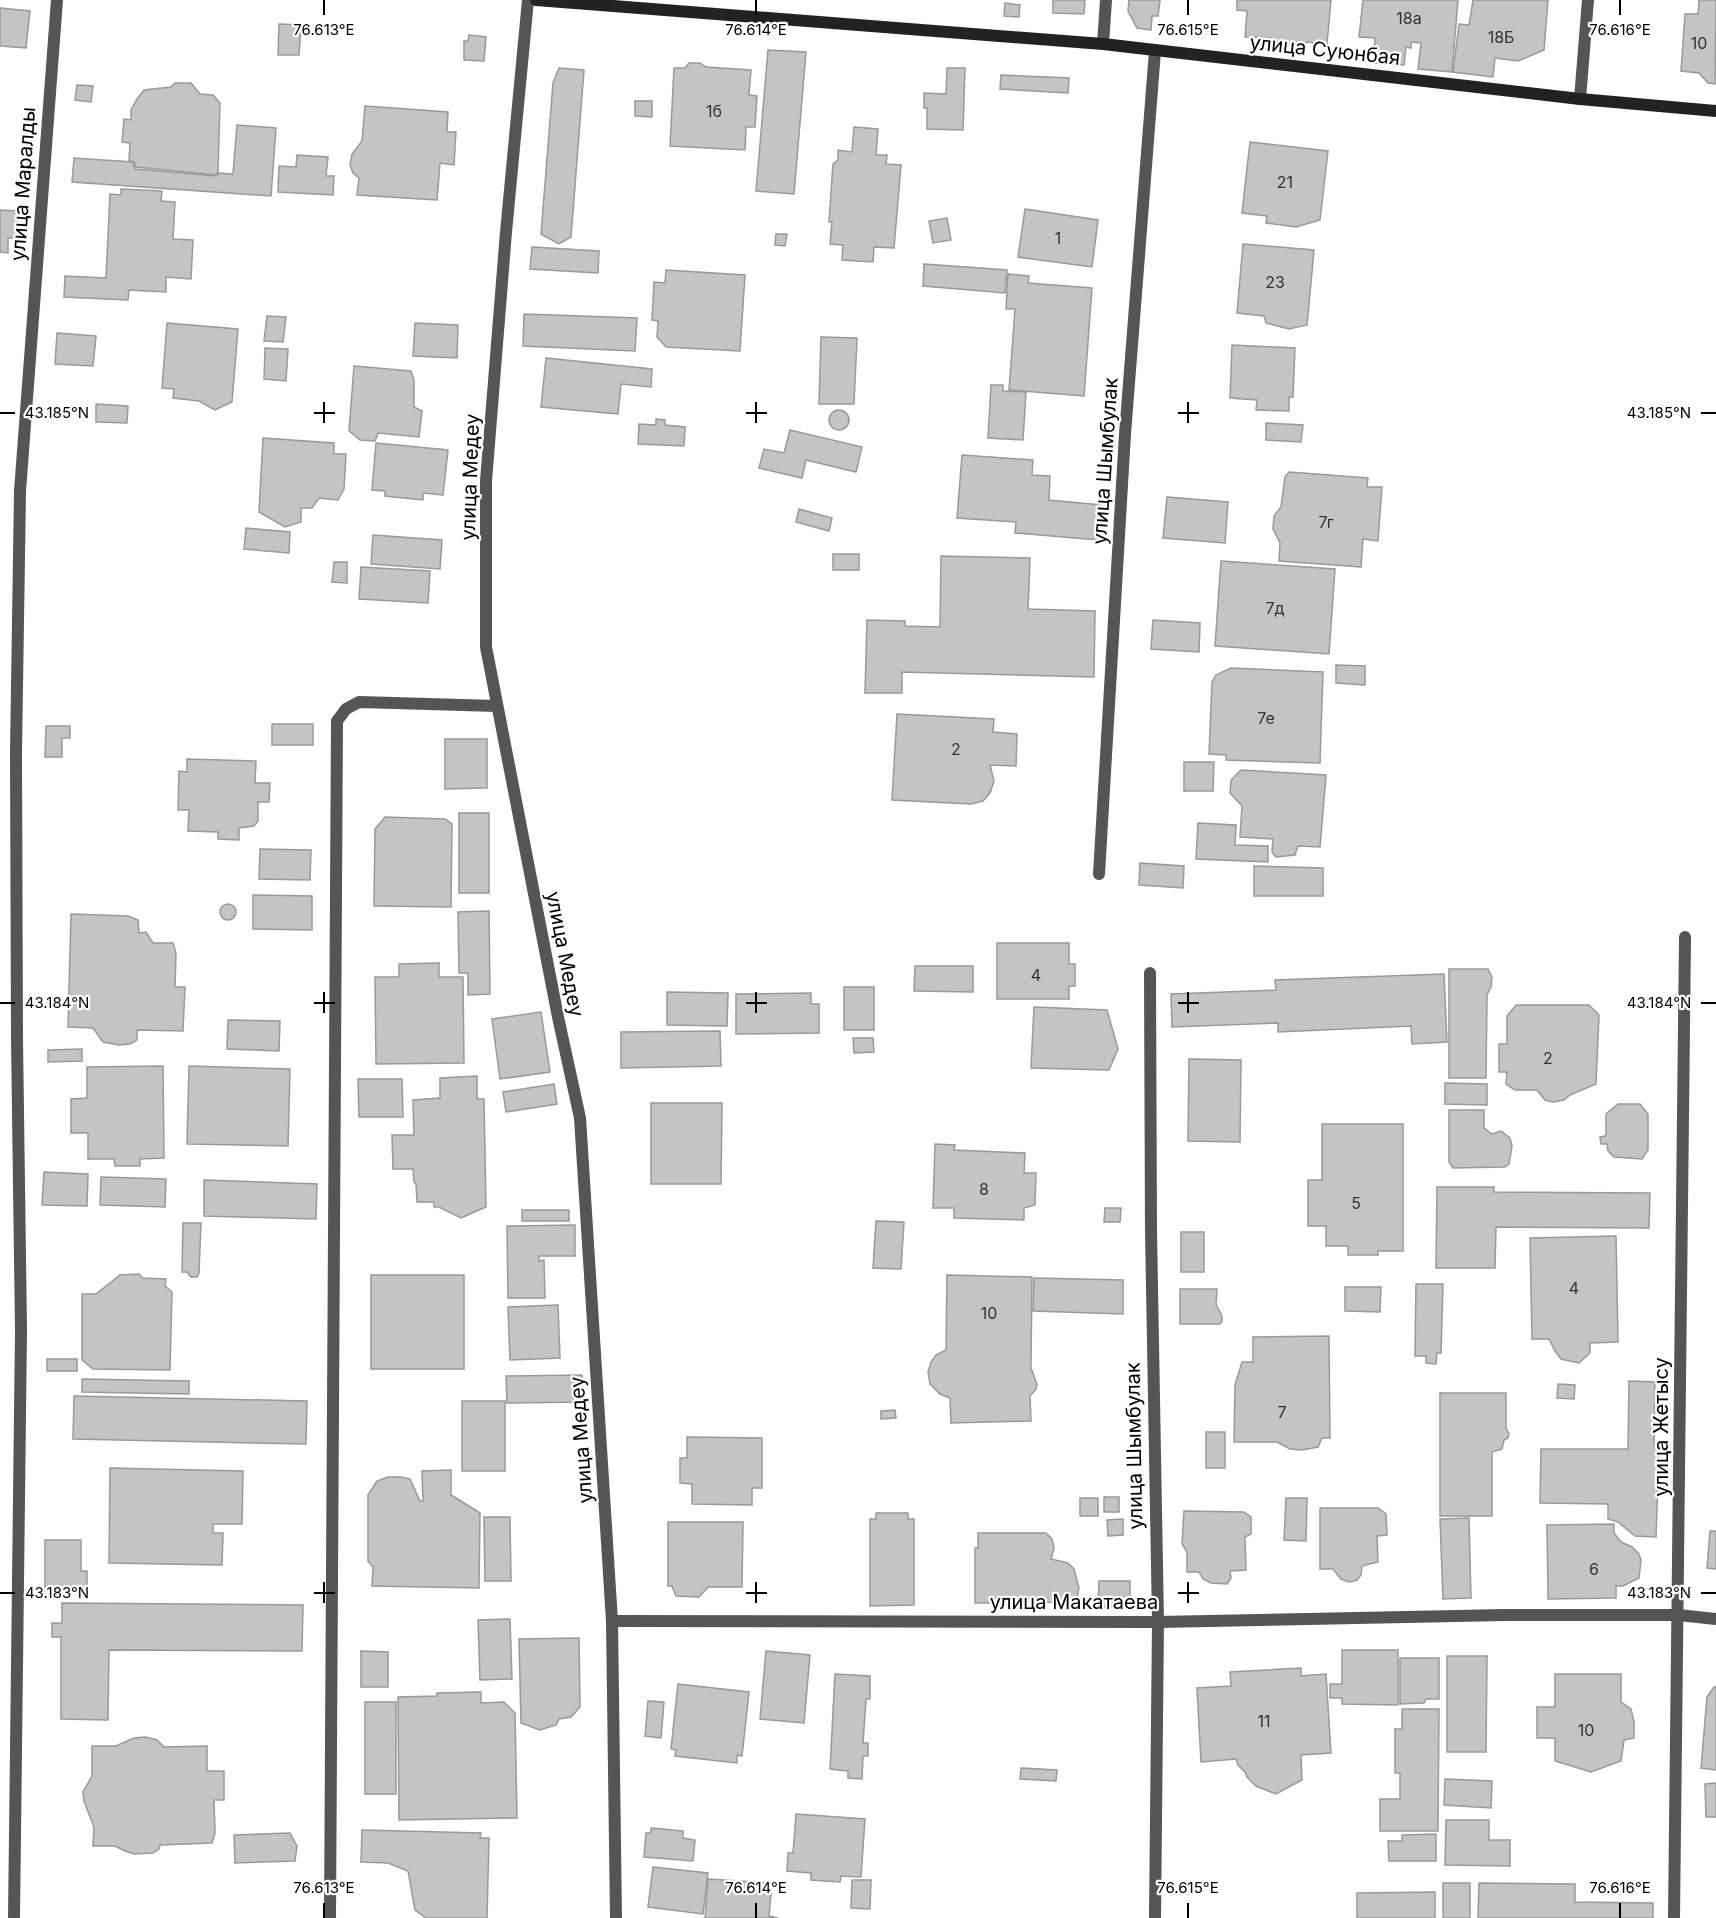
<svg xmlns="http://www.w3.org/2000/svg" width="1716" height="1918" font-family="Inter,sans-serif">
<rect width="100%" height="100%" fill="#fff"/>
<g fill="#c4c4c4" stroke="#999" stroke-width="1.5">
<polygon points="1053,0 1085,0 1084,14 1053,13"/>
<polygon points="1129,0 1160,0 1158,16 1152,16 1151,30 1137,28 1128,11"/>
<polygon points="1237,0 1331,0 1327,44 1306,42 1305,47 1271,44 1271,38 1245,37 1247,11 1237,10"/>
<polygon points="1363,0 1458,0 1452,72 1418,69 1421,43 1411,42 1411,48 1406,47 1404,65 1373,63 1375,38 1359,37"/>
<polygon points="1473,0 1548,0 1544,50 1518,61 1495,58 1493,77 1453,72 1459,24 1469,25"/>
<polygon points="1699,0 1716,0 1715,84 1708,83 1699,73 1681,71 1685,14 1698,14"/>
<polygon points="1005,3 1020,5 1019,17 1004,16"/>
<polygon points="0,8 30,11 26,48 0,46"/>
<polygon points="279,24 301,25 299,55 278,55"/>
<polygon points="469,35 486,37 484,61 464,60 464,41 468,41"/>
<polygon points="768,50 806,52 794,194 756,191"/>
<polygon points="689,63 700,63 706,67 751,70 749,95 757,96 755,127 746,127 745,150 670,146 674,68 685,68"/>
<polygon points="559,68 584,70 571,237 559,244 541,234 553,83"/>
<polygon points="947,68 965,68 963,130 927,129 927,108 924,108 924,93 946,94"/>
<polygon points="1001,75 1069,78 1068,93 1000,89"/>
<polygon points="175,83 191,83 200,94 213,95 220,103 218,172 215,175 136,167 134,162 129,161 130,143 122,142 124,119 131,120 131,110 137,99 144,90 171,87"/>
<polygon points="77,85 93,86 91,102 75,100"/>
<polygon points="635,101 652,101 652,117 635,116"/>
<polygon points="365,106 448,112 447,132 456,132 454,165 440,163 437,200 357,195 359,178 353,173 350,165 352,154 362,141"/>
<polygon points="237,125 276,128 271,196 72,182 74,158 133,162 135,169 217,176 218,173 233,174"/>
<polygon points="854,127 878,129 876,155 887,155 886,164 901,165 894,248 874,247 873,262 842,260 843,245 830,244 832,222 829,222 833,164 838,160 838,150 852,152"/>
<polygon points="1250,142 1328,151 1320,220 1296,227 1266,223 1267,216 1242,213"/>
<polygon points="297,155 328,157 326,176 334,176 333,195 278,192 279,166 296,167"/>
<polygon points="121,189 162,191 161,201 175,202 173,239 193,240 191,279 166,277 166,292 129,290 128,300 64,297 65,276 106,278 110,194 121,195"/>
<polygon points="1025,209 1098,220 1092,267 1018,257"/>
<polygon points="0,210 18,211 17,238 8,238 8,253 0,252"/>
<polygon points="947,218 951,240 933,243 929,221"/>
<polygon points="776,234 787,234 785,246 775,245"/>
<polygon points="1243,244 1314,250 1307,325 1289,329 1266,323 1264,316 1237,313"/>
<polygon points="532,247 599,251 598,273 530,269"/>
<polygon points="924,264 1007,270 1005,293 923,286"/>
<polygon points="666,270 745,275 740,351 666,347 657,337 658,321 652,320 654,282 665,283"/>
<polygon points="1008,274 1029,276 1028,283 1092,288 1084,396 1009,390 1015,309 1006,309"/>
<polygon points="524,314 637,318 635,351 523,346"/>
<polygon points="267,316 286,317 283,342 264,341"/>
<polygon points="167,323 238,329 232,402 215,410 199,401 173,398 174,389 162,388"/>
<polygon points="415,323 458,325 457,358 413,356"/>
<polygon points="57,333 96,336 93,366 55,364"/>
<polygon points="821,337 857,338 854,404 819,404"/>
<polygon points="1232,345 1295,348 1293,397 1289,397 1289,411 1256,410 1257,400 1230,398"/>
<polygon points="265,348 288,349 286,381 264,379"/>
<polygon points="546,358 652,369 651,387 621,384 618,414 541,407"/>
<polygon points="354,366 411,371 414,380 414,407 422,411 419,437 378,433 375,441 360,440 349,431"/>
<polygon points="991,385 1003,385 1003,391 1026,392 1023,440 988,438"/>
<polygon points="96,404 128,406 127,423 96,422"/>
<circle cx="839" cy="420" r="10"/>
<polygon points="656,419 665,420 665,425 685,427 684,446 638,444 639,424 656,425"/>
<polygon points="1266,423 1303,425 1301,442 1266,440"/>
<polygon points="790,430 862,447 856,472 806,460 802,478 759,468 764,449 784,453"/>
<polygon points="263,438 334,443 334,454 346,454 344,489 338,500 319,498 312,508 301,508 301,522 285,527 259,512"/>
<polygon points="376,443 448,450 443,495 423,493 423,500 385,496 385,491 372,490"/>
<polygon points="962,455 1033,460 1032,475 1050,476 1049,500 1101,505 1098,540 1015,533 1016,522 957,518"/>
<polygon points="1289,472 1368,478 1367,487 1382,487 1378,541 1363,539 1361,567 1279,561 1280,543 1273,529 1274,516 1281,507 1285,477"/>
<polygon points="1167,497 1228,502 1225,543 1163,538"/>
<polygon points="799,509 832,518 829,531 796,522"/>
<polygon points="246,528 290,532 289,553 244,549"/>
<polygon points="373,535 442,540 440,569 371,564"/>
<rect x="833" y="554" width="26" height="16"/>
<polygon points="941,556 1030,558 1028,609 1095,611 1094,677 902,672 902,693 865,693 867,620 905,621 905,626 940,627"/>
<polygon points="1221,561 1335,569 1329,654 1215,646"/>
<polygon points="334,562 347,562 347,583 332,582"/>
<polygon points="361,567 430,571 428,603 359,599"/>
<polygon points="1153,620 1200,623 1199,652 1151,649"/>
<polygon points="1336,665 1365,666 1365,685 1336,683"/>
<polygon points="1231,668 1323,672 1320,763 1226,760 1226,755 1209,754 1212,682 1216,675"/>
<polygon points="897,714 994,719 993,732 1017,734 1016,766 990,765 994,781 990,793 983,801 971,804 892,800"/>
<rect x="272" y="724" width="41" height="21"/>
<polygon points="46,726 70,726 70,738 62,738 62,757 45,757"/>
<polygon points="445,739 487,739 487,788 445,789"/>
<polygon points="187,759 256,761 255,783 270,783 269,802 258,802 258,821 254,826 239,828 239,840 218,839 218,832 188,831 189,810 178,810 179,771 187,772"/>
<polygon points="1184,762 1214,762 1213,791 1184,791"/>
<polygon points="1241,770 1326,775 1320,847 1298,846 1295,855 1276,857 1272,852 1273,839 1240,837 1242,806 1230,793 1231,780"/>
<rect x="459" y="813" width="30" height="80"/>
<polygon points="385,817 445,819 452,824 451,907 374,906 375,829"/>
<polygon points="1198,823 1236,825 1235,845 1268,846 1268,862 1196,859"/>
<polygon points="260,849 311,850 310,880 259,879"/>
<polygon points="1140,863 1184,866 1183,888 1139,885"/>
<polygon points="1254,866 1323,868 1323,896 1254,896"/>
<polygon points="253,895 312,896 312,930 253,929"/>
<circle cx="228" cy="912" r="8"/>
<polygon points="489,911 490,994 468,995 468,973 459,973 458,912"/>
<polygon points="71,914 128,916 138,920 139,933 146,932 153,943 173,943 176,953 175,987 185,987 183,1031 137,1030 137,1040 130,1044 119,1045 103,1042 93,1028 68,1027"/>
<polygon points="997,943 1069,943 1069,964 1075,964 1075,986 1069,986 1069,999 997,999"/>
<polygon points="439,963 439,977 463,977 464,1063 376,1064 375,977 399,977 399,964"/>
<polygon points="915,966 973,966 973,992 914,991"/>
<polygon points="1449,969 1488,969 1492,977 1491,987 1487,995 1486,1078 1449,1078"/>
<polygon points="1444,974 1447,1042 1412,1044 1411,1026 1278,1032 1278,1023 1172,1027 1171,994 1276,990 1275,980"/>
<rect x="844" y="987" width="30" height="43"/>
<polygon points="667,992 728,993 727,1026 667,1025"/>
<polygon points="811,993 811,1004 819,1004 819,1033 736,1034 736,994"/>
<polygon points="1516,1005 1589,1005 1599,1015 1596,1084 1570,1095 1564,1100 1553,1102 1545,1100 1537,1090 1515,1090 1506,1084 1507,1072 1499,1072 1499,1044 1507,1044 1507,1016"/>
<polygon points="1034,1007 1107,1010 1118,1049 1109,1070 1031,1068"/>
<polygon points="541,1012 550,1072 500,1079 492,1019"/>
<polygon points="228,1020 280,1021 279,1051 227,1049"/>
<polygon points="720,1031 721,1066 621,1068 621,1032"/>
<polygon points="853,1038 873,1038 874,1052 854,1053"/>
<polygon points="82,1049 82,1061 48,1062 48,1050"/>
<polygon points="1189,1059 1241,1060 1240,1142 1188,1141"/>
<polygon points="163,1066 164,1158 140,1159 140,1166 115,1166 114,1159 88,1159 88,1133 71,1133 71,1099 87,1098 87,1067"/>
<polygon points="189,1066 290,1069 288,1146 187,1144"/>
<polygon points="477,1076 477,1099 484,1099 486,1207 461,1218 439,1207 434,1207 434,1202 417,1202 416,1184 414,1182 413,1169 393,1169 392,1135 414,1135 413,1100 440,1098 440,1078"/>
<polygon points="358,1079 402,1079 403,1117 359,1117"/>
<polygon points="1445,1083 1487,1084 1487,1105 1445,1104"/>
<polygon points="554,1084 557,1104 506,1112 503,1092"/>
<polygon points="651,1103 722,1103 721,1184 651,1184"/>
<polygon points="1618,1104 1640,1104 1648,1114 1648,1150 1642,1159 1614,1157 1608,1151 1607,1144 1601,1144 1600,1137 1605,1136 1606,1134 1606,1114"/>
<polygon points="1449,1110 1484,1110 1484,1128 1492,1134 1501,1131 1510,1138 1512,1146 1509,1164 1505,1167 1453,1168 1449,1162"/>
<polygon points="1322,1124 1403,1124 1403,1251 1378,1251 1378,1255 1348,1255 1348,1246 1326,1246 1326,1226 1308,1226 1308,1180 1322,1180"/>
<polygon points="935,1144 955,1145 954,1150 1025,1153 1024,1173 1036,1173 1035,1205 1024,1208 1024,1220 954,1218 954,1208 933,1208"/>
<polygon points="44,1172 88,1174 87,1206 42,1205"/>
<polygon points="101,1177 166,1179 165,1207 100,1205"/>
<polygon points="204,1180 317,1184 316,1219 204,1216"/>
<polygon points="1437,1187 1494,1187 1494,1192 1650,1193 1649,1228 1496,1227 1495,1268 1436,1268"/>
<polygon points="1105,1208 1121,1208 1120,1222 1104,1222"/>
<rect x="522" y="1210" width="47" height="11"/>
<polygon points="876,1221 904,1222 901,1269 873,1268"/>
<polygon points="183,1223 201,1223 199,1273 197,1277 191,1277 187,1272 182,1272"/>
<polygon points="575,1225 575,1256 539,1256 539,1261 544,1260 545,1298 508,1298 507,1226"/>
<rect x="1181" y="1232" width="23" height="40"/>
<polygon points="1616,1236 1618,1342 1590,1343 1590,1353 1579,1363 1561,1359 1555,1351 1549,1339 1532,1339 1530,1238"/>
<polygon points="139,1274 143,1278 166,1279 165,1286 172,1292 170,1370 93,1369 82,1360 82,1294 96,1294 120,1275"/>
<rect x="371" y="1275" width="93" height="94"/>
<polygon points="947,1275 1032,1277 1031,1368 1037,1384 1036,1389 1030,1396 1031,1421 951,1423 950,1398 940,1394 930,1384 928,1372 931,1362 936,1355 946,1350"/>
<polygon points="1034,1278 1123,1280 1123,1314 1033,1311"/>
<polygon points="1416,1284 1443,1284 1441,1353 1437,1353 1436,1364 1426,1363 1426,1356 1415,1356"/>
<polygon points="1345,1287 1381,1287 1380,1312 1345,1311"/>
<polygon points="1180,1289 1217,1289 1216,1304 1222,1316 1222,1321 1220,1324 1180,1324"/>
<polygon points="558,1305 560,1358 510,1360 508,1307"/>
<polygon points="1329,1336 1330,1438 1322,1438 1318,1447 1302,1450 1290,1449 1277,1442 1234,1442 1235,1385 1242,1362 1253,1362 1253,1337"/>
<rect x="47" y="1359" width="30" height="12"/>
<polygon points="582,1375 583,1402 507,1403 506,1376"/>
<polygon points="82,1379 189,1381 189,1394 82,1392"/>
<polygon points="1629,1381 1655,1382 1654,1445 1659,1450 1656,1537 1635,1536 1618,1522 1608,1519 1608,1504 1540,1503 1541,1449 1628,1449"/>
<polygon points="1558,1384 1575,1385 1574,1399 1557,1398"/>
<polygon points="1440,1393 1506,1393 1506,1428 1509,1434 1508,1438 1504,1440 1502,1449 1492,1452 1492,1516 1440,1516"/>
<polygon points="74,1396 307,1401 306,1444 73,1439"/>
<rect x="462" y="1401" width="43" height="70"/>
<polygon points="895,1410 896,1418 881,1419 881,1411"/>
<rect x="1206" y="1432" width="19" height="36"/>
<polygon points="687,1437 762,1438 762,1488 752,1488 752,1505 692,1504 692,1484 680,1483 680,1458 687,1458"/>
<polygon points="110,1468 243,1471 242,1524 213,1524 213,1533 223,1533 222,1565 109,1563"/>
<polygon points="451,1470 451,1495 480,1513 479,1588 372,1586 373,1567 368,1561 368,1495 377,1481 388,1477 401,1477 410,1479 420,1501 423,1501 422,1471"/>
<rect x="1104" y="1497" width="15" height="15"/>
<rect x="1080" y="1498" width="18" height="18"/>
<polygon points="1286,1498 1307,1498 1306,1541 1284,1540"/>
<polygon points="1320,1508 1378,1508 1386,1514 1387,1535 1377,1536 1378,1562 1362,1566 1361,1575 1357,1580 1349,1582 1341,1579 1333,1569 1320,1569"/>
<polygon points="1184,1511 1244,1512 1251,1517 1251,1534 1245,1537 1246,1570 1230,1571 1231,1578 1227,1584 1211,1583 1203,1579 1199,1572 1187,1572 1187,1552 1182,1544"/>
<polygon points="876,1513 908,1513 908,1519 914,1519 914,1605 870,1606 870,1519 876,1519"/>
<polygon points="484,1517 510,1517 511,1581 485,1581"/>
<polygon points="1469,1518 1471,1598 1443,1599 1440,1519"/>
<polygon points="1123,1519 1123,1535 1108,1536 1107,1520"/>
<polygon points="668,1522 743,1522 742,1587 708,1587 699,1597 676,1596 672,1586 668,1586"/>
<polygon points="1614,1524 1614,1533 1621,1542 1632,1547 1639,1554 1641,1560 1639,1578 1623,1586 1616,1586 1616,1598 1548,1599 1547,1525"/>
<polygon points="1710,1531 1716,1531 1716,1569 1707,1568"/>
<polygon points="978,1533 1046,1533 1052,1539 1054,1548 1051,1559 1068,1563 1074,1569 1079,1588 1077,1598 1072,1602 975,1603 975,1548 978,1548"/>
<polygon points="45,1540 81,1540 81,1571 87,1571 87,1591 45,1591"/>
<polygon points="1099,1581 1130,1581 1130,1607 1098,1607"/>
<polygon points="62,1603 303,1605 302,1651 109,1650 108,1720 61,1719 61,1637 52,1637 52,1623 62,1623"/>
<polygon points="510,1619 512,1679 480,1680 478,1620"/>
<polygon points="579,1638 580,1707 571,1717 559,1719 556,1725 540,1730 521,1723 519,1639"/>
<polygon points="1342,1650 1398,1650 1398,1705 1342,1704 1342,1698 1330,1698 1330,1684 1342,1684"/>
<polygon points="361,1651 388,1652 388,1687 361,1687"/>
<polygon points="766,1651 810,1655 804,1723 760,1719"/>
<polygon points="1447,1656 1487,1656 1486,1752 1447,1752"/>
<polygon points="1400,1658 1439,1658 1439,1699 1426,1699 1424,1703 1400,1704"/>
<polygon points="1301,1668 1301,1676 1326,1674 1331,1753 1301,1755 1302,1780 1276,1794 1256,1786 1247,1777 1245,1772 1238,1765 1236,1759 1201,1762 1197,1688 1231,1686 1230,1672"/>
<polygon points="835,1674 870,1676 870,1699 866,1699 863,1743 868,1743 868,1756 863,1756 862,1779 848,1778 848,1771 830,1769"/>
<polygon points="1555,1674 1621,1674 1621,1702 1631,1709 1634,1722 1634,1738 1624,1740 1621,1761 1591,1772 1555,1761 1555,1738 1537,1738 1537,1707 1555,1707"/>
<polygon points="678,1684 749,1692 742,1756 737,1755 737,1763 675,1756 676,1750 671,1749"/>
<polygon points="1714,1687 1716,1687 1716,1770 1701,1768 1707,1697"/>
<polygon points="481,1692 481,1703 504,1702 515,1713 517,1818 399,1820 398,1697 437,1696 437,1693"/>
<polygon points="648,1701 664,1702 661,1738 645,1736"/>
<rect x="365" y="1702" width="31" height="92"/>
<polygon points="1402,1709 1439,1709 1438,1831 1380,1831 1380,1799 1400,1799 1400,1773 1395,1773 1395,1729 1402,1729"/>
<polygon points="146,1737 157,1740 164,1747 207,1746 207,1771 224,1771 224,1800 214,1800 215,1833 212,1843 160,1845 159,1849 153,1853 134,1854 125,1851 115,1846 93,1846 94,1827 84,1801 83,1792 92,1776 92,1746 116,1746 134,1738"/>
<polygon points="1021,1768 1057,1770 1056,1781 1020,1779"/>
<polygon points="1445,1779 1492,1781 1491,1808 1444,1805"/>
<polygon points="1716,1783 1716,1817 1706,1817 1705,1784"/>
<polygon points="796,1814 865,1819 861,1877 841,1876 840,1882 811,1880 811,1873 787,1871 788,1853 793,1853"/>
<polygon points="1446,1820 1489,1820 1489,1840 1510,1840 1510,1866 1445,1865"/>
<polygon points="651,1828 683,1831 683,1838 695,1840 693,1861 644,1857 646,1833 651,1833"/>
<polygon points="362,1830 481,1833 480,1838 489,1838 487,1918 426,1918 415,1910 408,1871 388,1863 361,1862"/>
<polygon points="290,1833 297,1846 295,1861 235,1863 234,1835"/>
<polygon points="1436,1834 1436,1861 1389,1861 1388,1841 1402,1841 1402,1835"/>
<polygon points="653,1867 708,1873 703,1914 648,1907"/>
<polygon points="708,1879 772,1883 769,1916 778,1918 705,1918"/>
<polygon points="852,1880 871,1880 870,1909 851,1908"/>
<rect x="1443" y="1883" width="27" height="35"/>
<polygon points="1479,1883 1575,1884 1575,1902 1653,1903 1653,1918 1478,1918"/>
<polygon points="1435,1892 1435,1918 1357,1918 1357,1893"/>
</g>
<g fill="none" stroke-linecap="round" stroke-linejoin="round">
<g stroke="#555" stroke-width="12">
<polyline points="528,0 506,232 486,481 486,647 558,1017 580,1118 612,1621 616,1918"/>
<polyline points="1103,44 1106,0"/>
<polyline points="1580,99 1588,0"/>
<polyline points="1099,874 1125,434 1155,51"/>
<polyline points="1150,973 1151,1231 1158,1622 1155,1918"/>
<polyline points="612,1621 1158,1622 1505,1615 1678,1615 1716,1619"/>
<polyline points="14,1918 21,1330 17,1039 16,753 20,491 57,0"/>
<polyline points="330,1918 337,721 346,709 359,702 497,706"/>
<polyline points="1674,1918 1685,937"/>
</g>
<polyline stroke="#222" stroke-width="12" points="536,0 1103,44 1580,99 1716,111"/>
</g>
<path fill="none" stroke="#000" stroke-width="2" d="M324 0V15M756 0V15M1188 0V15M1620 0V15M324 402V423M756 402V423M1188 402V423M0 413H15M314 413H335M746 413H767M1178 413H1199M1701 413H1716M324 992V1013M756 992V1013M1188 992V1013M0 1003H15M314 1003H335M746 1003H767M1178 1003H1199M1701 1003H1716M324 1582V1603M756 1582V1603M1188 1582V1603M0 1593H15M314 1593H335M746 1593H767M1178 1593H1199M1701 1593H1716M324 1903V1918M756 1903V1918M1188 1903V1918M1620 1903V1918"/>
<g text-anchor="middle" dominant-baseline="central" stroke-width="4.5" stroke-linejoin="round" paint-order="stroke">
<g font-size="16" fill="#313131">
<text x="1409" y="18">18а</text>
<text x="1501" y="37">18Б</text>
<text x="1699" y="43">10</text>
<text x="714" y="111">1б</text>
<text x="1285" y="182">21</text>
<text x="1058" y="238">1</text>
<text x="1275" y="282">23</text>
<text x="1326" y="522">7г</text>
<text x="1275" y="608">7д</text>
<text x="1266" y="718">7е</text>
<text x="956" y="749">2</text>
<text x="1036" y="975">4</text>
<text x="1548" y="1058">2</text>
<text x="984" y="1189">8</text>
<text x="1356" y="1203">5</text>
<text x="1574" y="1288">4</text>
<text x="989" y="1313">10</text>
<text x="1282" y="1412">7</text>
<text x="1594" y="1569">6</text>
<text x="1264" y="1721">11</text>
<text x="1586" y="1730">10</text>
</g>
<g font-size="20" fill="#000" stroke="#fff">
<text transform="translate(1325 50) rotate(6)">улица Суюнбая</text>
<text transform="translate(23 184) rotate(-86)">улица Маралды</text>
<text transform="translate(1105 461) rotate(-86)">улица Шымбулак</text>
<text transform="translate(470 477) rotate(-88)">улица Медеу</text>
<text transform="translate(565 954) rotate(79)">улица Медеу</text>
<text transform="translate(1661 1427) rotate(-90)">улица Жетысу</text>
<text transform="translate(581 1440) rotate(-94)">улица Медеу</text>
<text transform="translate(1134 1446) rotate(-91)">улица Шымбулак</text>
<text x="1074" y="1602">улица Макатаева</text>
</g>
</g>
<g font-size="15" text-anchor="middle" fill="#000" stroke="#fff" stroke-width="4.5" stroke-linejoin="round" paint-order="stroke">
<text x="324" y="35">76.613°E</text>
<text x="756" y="35">76.614°E</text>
<text x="1188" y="35">76.615°E</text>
<text x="1620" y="35">76.616°E</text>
<text x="57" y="418">43.185°N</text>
<text x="1659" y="418">43.185°N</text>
<text x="57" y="1008">43.184°N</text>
<text x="1659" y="1008">43.184°N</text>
<text x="57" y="1598">43.183°N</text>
<text x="1659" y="1598">43.183°N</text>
<text x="324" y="1893">76.613°E</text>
<text x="756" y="1893">76.614°E</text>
<text x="1188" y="1893">76.615°E</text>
<text x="1620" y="1893">76.616°E</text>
</g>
</svg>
